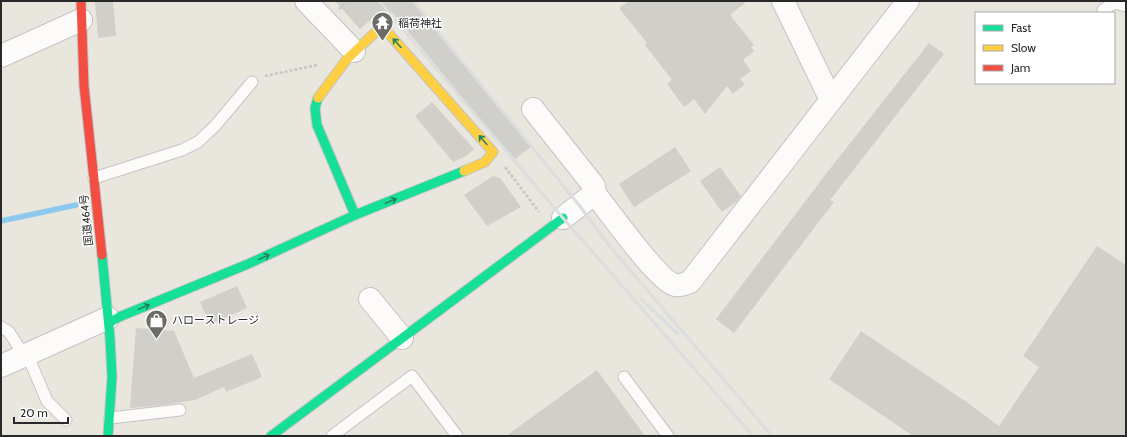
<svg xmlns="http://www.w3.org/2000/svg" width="1127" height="437" font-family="Cabin,'Noto Sans JP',sans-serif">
<rect width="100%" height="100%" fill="#e9e6de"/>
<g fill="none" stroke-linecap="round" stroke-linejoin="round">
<polyline stroke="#8dc9ef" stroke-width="5.5" points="1,221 76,205"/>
</g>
<g fill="#d1cfca">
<polygon points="113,1 116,36 98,38 95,2"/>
<polygon points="335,1 412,1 531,147 515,159 451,86 452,85 392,12 388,15 380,14 374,17 360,29"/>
<polygon points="629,1 747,1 730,15 754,45 751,47 754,51 743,60 751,71 740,79 745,84 733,94 727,86 705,114 694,99 684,107 667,84 672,80 645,45 647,43 619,8"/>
<polygon points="929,43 944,54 830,200 834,202 734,333 716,319 829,170"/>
<polygon points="432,102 474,149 466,156 453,162 415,116"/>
<polygon points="675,147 691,171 634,207 619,184"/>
<polygon points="720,167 741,196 737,201 722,212 700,181"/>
<polygon points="493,176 500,178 521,207 487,226 464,195"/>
<polygon points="1097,246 1126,265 1126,436 913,436 829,379 861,331 968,403 999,426 1039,367 1023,356"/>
<polygon points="237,286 247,308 210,325 200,302"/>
<polygon points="136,328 174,331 194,378 252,354 262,377 226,392 224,387 195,400 163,405 130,408"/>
<polygon points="597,370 645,436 506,436"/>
</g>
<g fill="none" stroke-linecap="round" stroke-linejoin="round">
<defs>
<g id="lane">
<polyline points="1103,10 1114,3 1126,6"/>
<polyline points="94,178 182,150 198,142 215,126 252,82"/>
<polyline points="1,327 9,332 18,346 27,354 47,401 66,420"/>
<polyline points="624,377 668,436"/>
<polyline points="110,418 180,410"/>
<polyline points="332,436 412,376 457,436"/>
</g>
<g id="street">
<polyline points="306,1 354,51"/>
<polyline points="783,1 831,100"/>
<polyline points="1,56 81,20"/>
<polyline points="533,109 594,186 595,194"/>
<path d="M563 218 591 196 595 194C609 211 658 281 675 285 680 286 685 284 690 282L908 1"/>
<polyline points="370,299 402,338"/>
<polyline points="1,366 108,318"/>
</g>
<g id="fast">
<polyline points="318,98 315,108 317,125 355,215"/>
<polyline points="102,255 110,338 112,377 108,436"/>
<polyline points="109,323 119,317 248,264 355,215 464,171"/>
<polyline points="271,436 563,218"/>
</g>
<polyline id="slow" points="318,98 347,59 382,26 493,152 485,162 464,171"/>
<polyline id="jam" points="81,1 84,86 102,255"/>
</defs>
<use href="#lane" stroke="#c5c4c4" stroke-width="13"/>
<use href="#street" stroke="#c5c4c4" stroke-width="24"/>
<use href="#fast" stroke="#c5c4c4" stroke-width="11"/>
<use href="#slow" stroke="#c5c4c4" stroke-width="11"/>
<use href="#jam" stroke="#c5c4c4" stroke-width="11"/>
<g stroke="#c6c5c4" stroke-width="2.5" stroke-dasharray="3 2" stroke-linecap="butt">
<polyline points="339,9 347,1"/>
<polyline points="265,76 317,65"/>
<polyline points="505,167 539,212"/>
</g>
<use href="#lane" stroke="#fcfbfa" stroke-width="11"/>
<use href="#street" stroke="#fcfbfa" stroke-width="22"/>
<use href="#fast" stroke="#16e098" stroke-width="9"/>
<use href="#slow" stroke="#ffcf43" stroke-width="9"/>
<use href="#jam" stroke="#f24e42" stroke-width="9"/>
<g stroke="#dcddde" stroke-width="3">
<polyline points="379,1 563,218 753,436"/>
<polyline points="413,1 579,205 611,248 772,436"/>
<polyline points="641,299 677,333"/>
</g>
</g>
<defs><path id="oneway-shaft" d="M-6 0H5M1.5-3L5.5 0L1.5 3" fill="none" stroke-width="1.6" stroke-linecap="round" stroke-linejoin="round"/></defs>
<g stroke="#208460">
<use href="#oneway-shaft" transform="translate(397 43) rotate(-132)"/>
<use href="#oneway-shaft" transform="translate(483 140) rotate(-131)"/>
<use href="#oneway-shaft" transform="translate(391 201) rotate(-23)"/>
<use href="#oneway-shaft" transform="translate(264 257) rotate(-25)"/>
<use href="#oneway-shaft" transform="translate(144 307) rotate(-23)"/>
</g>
<defs>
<symbol id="temple-pin" viewBox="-11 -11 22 30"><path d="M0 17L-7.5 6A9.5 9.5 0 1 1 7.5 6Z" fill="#6c6b68" stroke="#fff"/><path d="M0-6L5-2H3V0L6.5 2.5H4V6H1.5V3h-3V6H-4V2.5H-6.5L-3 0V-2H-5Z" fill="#fff"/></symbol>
<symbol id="shop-pin" viewBox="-11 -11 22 30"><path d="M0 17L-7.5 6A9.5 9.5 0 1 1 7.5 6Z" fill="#6c6b68" stroke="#fff"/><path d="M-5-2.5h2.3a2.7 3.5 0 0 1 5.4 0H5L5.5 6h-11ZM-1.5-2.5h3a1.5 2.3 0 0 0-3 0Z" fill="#fff"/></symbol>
</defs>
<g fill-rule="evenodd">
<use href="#temple-pin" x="370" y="10" width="25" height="34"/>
<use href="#shop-pin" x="144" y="308" width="25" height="34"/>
</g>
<g text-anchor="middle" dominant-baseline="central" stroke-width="3" stroke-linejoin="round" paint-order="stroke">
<g font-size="11" fill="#292929" stroke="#fff" text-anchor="start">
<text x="398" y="23">稲荷神社</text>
<text x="172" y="320">ハローストレージ</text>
</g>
<g font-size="11" fill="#292929" stroke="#fff">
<text transform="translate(86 220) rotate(-96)">国道464号</text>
</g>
</g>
<rect width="1127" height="437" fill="none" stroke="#292929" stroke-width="4"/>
<rect x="975" y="12" width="140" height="72" fill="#ffffff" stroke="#a9a9a9"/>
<rect x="983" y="25" width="20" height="6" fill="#16e098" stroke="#a9a9a9"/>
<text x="1011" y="32" font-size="12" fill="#292929">Fast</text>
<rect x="983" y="45" width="20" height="6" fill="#ffcf43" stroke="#a9a9a9"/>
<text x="1011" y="52" font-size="12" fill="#292929">Slow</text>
<rect x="983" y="65" width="20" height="6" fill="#f24e42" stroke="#a9a9a9"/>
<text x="1011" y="72" font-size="12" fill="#292929">Jam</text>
<path d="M14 417v6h54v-6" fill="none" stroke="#292929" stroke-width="2"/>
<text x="20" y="417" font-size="12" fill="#292929" stroke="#ffffff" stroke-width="3" paint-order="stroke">20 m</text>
</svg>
